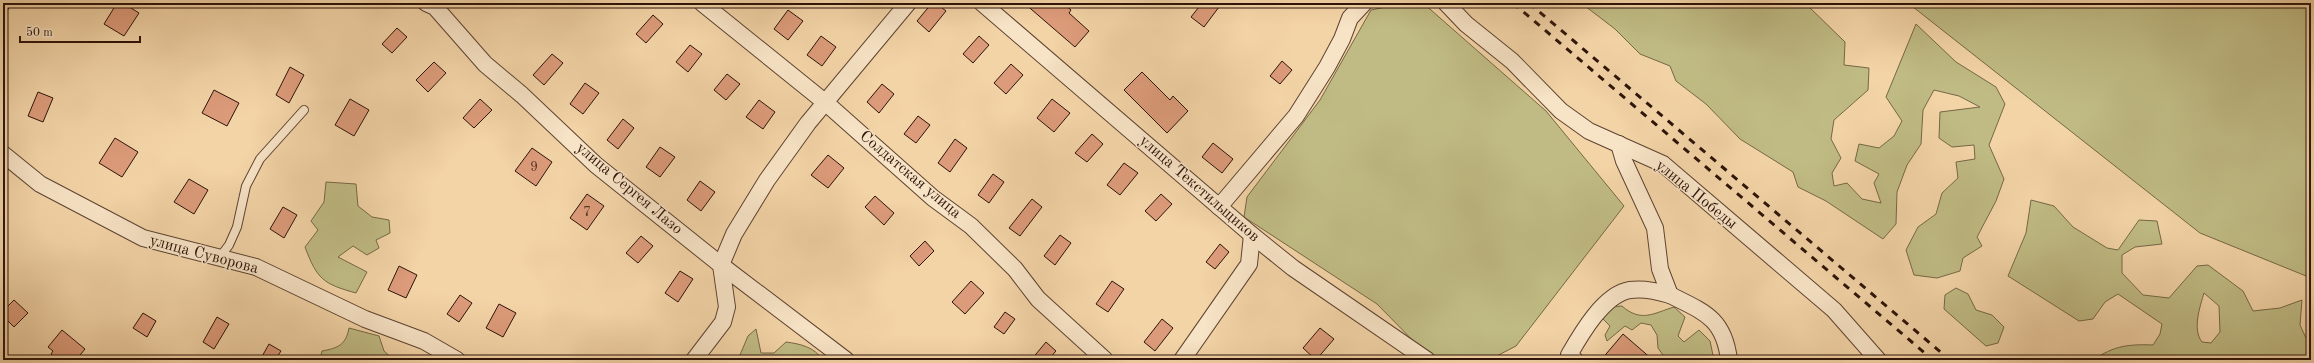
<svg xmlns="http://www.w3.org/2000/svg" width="2314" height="363" font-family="'Old Standard TT',serif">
<rect width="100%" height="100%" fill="#f3d4a7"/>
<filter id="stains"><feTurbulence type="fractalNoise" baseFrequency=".005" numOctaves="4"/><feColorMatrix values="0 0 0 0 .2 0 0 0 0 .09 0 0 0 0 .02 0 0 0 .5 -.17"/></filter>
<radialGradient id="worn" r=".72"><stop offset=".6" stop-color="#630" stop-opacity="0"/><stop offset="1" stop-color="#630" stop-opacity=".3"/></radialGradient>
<g fill="#c0bb84" stroke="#766746" fill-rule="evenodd">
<polygon points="1406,3 1423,3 1546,111 1624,206 1516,346 1489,360 1432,360 1377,304 1244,217 1247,197 1320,100 1371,10"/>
<polygon points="1581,3 1805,3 1845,42 1844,65 1869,68 1868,90 1834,120 1831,139 1841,158 1832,173 1834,186 1847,183 1862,199 1881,203 1874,183 1879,174 1855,161 1859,144 1879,148 1894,136 1902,121 1886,97 1916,24 1956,62 1996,87 2005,104 1989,145 2004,179 1996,201 1977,237 1982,246 1963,258 1960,271 1937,278 1914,275 1906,250 1918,227 1936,214 1942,193 1958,178 1956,162 1975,159 1974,145 1952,147 1939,138 1940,112 1980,107 1959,96 1934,90 1923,110 1921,144 1907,165 1897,192 1896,224 1883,239 1826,201 1798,187 1793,172 1740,139 1706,104 1676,81 1670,66 1640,54 1615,29"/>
<polygon points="1908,3 2311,3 2311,278 2200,233"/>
<path d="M326 182 356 184 358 206 372 217 389 220 390 233 376 240 379 248 367 255 353 246 338 257 367 272 356 293C323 284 317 279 305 247L318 230 311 221 324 202Z"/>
<path d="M2031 200 2054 206 2073 227 2107 248 2118 250 2139 220 2157 221 2162 244 2135 247 2122 255V273L2143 295 2169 298 2197 266 2208 265 2243 291 2253 311 2280 308 2302 300 2300 325 2306 338 2311 336V360H2093C2114 346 2127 344 2153 345L2160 334 2162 324 2118 294 2105 302 2093 319 2079 321 2008 276 2026 233ZM2204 293 2219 306 2220 332 2211 343 2202 342C2192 329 2200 307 2204 293Z"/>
<polygon points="1956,288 1968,294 1976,310 1992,315 2004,327 1998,343 1986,346 1944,309 1945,295"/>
<path d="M1622 306C1641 323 1654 313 1674 307L1685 317 1678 336 1684 342 1699 330 1710 341 1714 360H1673L1665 358 1658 348 1657 335 1651 325 1641 323 1632 330 1625 326 1607 341 1605 335 1610 326 1602 318 1611 307Z"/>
<path d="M349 328 379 336 384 351 394 360 414 358 425 360H326L321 355 322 351C338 348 346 345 349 328Z"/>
<path d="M756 329 761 353H774L786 342C801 344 814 347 823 360H741L740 355 748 336Z"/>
</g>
<g fill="#dc9b7a" stroke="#2d1309">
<polygon points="117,3 123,3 139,13 124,36 104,24"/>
<polygon points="932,3 936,3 946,11 929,32 917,21"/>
<polygon points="1024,3 1063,3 1071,10 1069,13 1089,31 1075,47"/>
<polygon points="1202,3 1222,3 1204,27 1191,17"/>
<polygon points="788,10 803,21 788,40 774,29"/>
<polygon points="653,15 663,24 646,43 636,34"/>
<polygon points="397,28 407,37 392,53 382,44"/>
<polygon points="821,36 836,47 822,66 807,55"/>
<polygon points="979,36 989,45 973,63 963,54"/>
<polygon points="690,45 702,54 688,72 676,62"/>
<polygon points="552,54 563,63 544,85 533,75"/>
<polygon points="1282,61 1292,70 1280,84 1270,76"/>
<polygon points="434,62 446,73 428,92 416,80"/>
<polygon points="1011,64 1023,75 1006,94 994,83"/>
<polygon points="290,67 304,75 289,103 276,95"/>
<polygon points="1142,72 1170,100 1173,96 1188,111 1167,133 1124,90"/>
<polygon points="727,74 740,84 726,100 714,90"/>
<polygon points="585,83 599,93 583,114 570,104"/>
<polygon points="882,84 894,94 879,113 867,102"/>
<polygon points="214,90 239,103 227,126 202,113"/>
<polygon points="38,92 53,98 43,122 28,116"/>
<polygon points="350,99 369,110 354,136 335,125"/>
<polygon points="480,99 492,110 474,128 463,118"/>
<polygon points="1052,99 1070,113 1054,132 1037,118"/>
<polygon points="759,100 775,112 763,129 746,117"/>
<polygon points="918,116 930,125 916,143 904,134"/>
<polygon points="623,119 634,128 618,149 607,140"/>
<polygon points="1092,134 1103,144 1087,162 1075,153"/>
<polygon points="115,138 138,152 122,177 99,163"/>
<polygon points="955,139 967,148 950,172 938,163"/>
<polygon points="1213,143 1233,159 1222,173 1202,157"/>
<polygon points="660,147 675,157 660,177 646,167"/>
<polygon points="532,148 552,162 536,186 515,171"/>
<polygon points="828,155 844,168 828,188 811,175"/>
<polygon points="1124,163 1138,173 1120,195 1107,185"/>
<polygon points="993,174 1004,182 989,203 978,195"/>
<polygon points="189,179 208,190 194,214 174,202"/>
<polygon points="700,181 715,192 701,211 687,200"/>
<polygon points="587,194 604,206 587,230 570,218"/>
<polygon points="1161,194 1172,204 1156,221 1145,211"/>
<polygon points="875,196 894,213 884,225 865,207"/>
<polygon points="1032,199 1042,207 1020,236 1009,228"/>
<polygon points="283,207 297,215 284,238 270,229"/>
<polygon points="1060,235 1071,243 1055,265 1044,256"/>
<polygon points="641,236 653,246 638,263 626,253"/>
<polygon points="925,241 934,251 919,266 910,256"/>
<polygon points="1220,244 1229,252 1215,269 1206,262"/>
<polygon points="399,266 417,275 406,298 388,290"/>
<polygon points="680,271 693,279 678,302 665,293"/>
<polygon points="971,281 984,293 965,314 952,302"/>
<polygon points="1112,281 1124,289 1108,312 1096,304"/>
<polygon points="460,295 472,303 459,322 447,314"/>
<polygon points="14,300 28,313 14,327 3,316 3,311"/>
<polygon points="499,304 516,313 503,337 486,328"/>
<polygon points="1005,312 1015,319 1004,334 994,327"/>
<polygon points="143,313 156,321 147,337 133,328"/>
<polygon points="217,317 229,324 214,349 203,342"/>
<polygon points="1162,319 1173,328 1155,351 1144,342"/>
<polygon points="1320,328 1334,339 1316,360 1303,348"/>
<polygon points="62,330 85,349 76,360 58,360 51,354 53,351 48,347"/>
<polygon points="1623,334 1653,360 1601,360"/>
<polygon points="1046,342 1056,351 1048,360 1031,360"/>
<polygon points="269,344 281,351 275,360 260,360"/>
</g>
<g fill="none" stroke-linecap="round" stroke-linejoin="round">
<defs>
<g id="lane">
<polyline points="3,9 7,3"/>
<polyline points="220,257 229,245 237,227 246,186 260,159 304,110"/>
</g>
<g id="street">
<polyline points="426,3 435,7 485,64 522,95 596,165 721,265 846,360"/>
<polyline points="702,3 826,103 933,198 971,226 1015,269 1038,299 1105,360"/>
<polyline points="982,3 1252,235 1293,268 1427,360"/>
<polyline points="1446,3 1466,24 1512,61 1561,111 1589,131 1663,164 1834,310 1878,360"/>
<polyline points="3,154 40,184 143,238 256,267 365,319 424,341 457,360"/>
<polyline points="1219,207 1296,116 1327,67 1342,39 1350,18 1364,3"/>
<path d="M1670 295C1704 312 1724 318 1729 360"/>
<polyline points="694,360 723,322 727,307 721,265 734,234 767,180 808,123 908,3"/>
<polyline points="1182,360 1249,264 1252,235"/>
<path d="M1575 360 1569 355C1581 334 1604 294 1630 290 1644 288 1657 291 1670 295L1660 269 1655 228 1624 161 1619 144"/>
</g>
</defs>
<use href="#lane" stroke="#5e4330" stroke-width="10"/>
<use href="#street" stroke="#5e4330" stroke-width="18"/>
<use href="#lane" stroke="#f7e3c6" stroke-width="8"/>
<use href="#street" stroke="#f7e3c6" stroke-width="16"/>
<g stroke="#2d1309" stroke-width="3" stroke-dasharray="7 7" stroke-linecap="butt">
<polyline points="1513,3 1933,360"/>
<polyline points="1529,3 1950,360"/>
</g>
</g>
<g text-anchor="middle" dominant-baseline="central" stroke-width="3" stroke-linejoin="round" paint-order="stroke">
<g font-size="14" fill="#593525">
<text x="534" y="167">9</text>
<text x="587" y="212">7</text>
</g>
<g font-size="16" fill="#2d1309" stroke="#f7e3c6">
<text transform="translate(910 175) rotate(40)">Солдатская улица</text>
<text transform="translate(629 189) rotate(40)">улица Сергея Лазо</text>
<text transform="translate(1199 189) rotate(41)">улица Текстильщиков</text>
<text transform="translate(1696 195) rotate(39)">улица Победы</text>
<text transform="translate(204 255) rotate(15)">улица Суворова</text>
</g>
</g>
<rect width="2314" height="363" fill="none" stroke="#f3d4a7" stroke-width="16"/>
<rect x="4" y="4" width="2306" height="355" fill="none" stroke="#2d1309" stroke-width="2"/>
<rect x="8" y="8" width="2298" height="347" fill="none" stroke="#2d1309"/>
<path d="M20 36v6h120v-6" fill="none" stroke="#2d1309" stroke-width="2"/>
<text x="26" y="36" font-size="12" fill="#2d1309" stroke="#f7e3c6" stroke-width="3" paint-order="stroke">50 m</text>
<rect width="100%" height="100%" filter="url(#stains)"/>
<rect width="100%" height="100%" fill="url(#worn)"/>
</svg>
